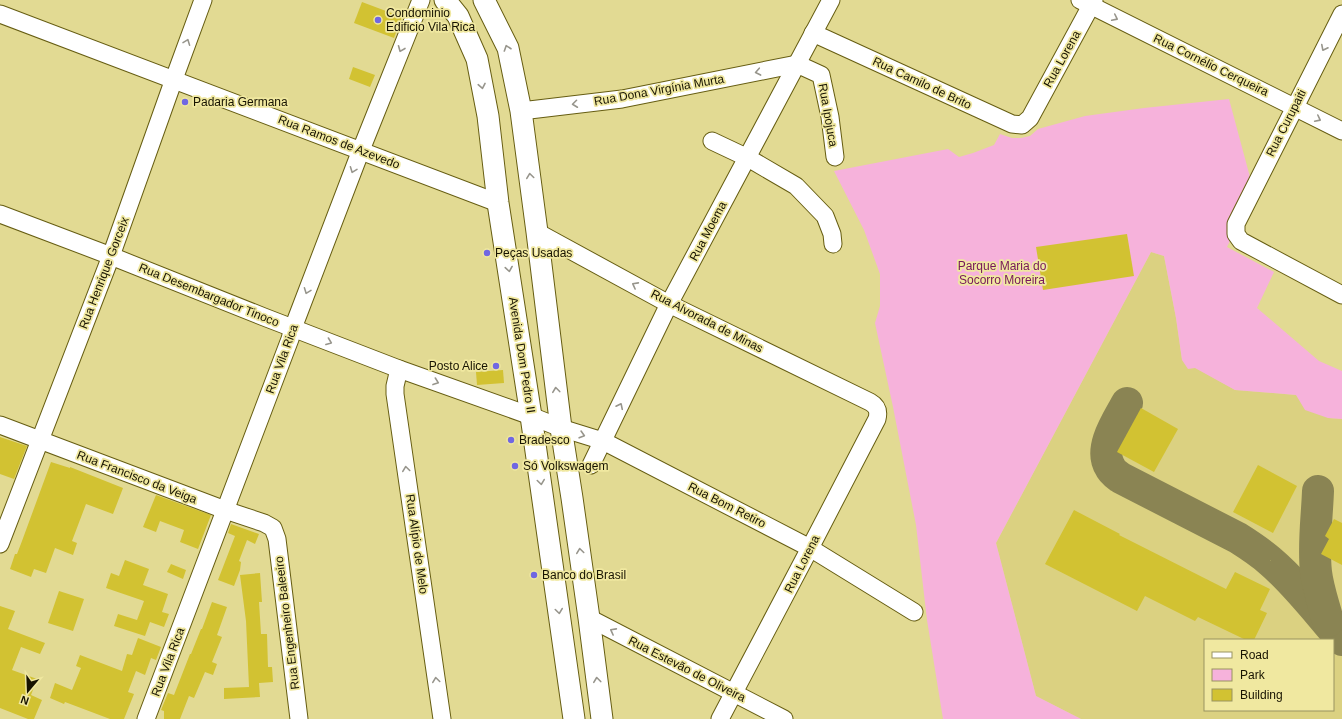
<svg xmlns="http://www.w3.org/2000/svg" width="1342" height="719" font-family="Arial,sans-serif">
<rect width="100%" height="100%" fill="#e2da93"/>
<path fill="#dbd181" fill-rule="evenodd" d="M1151 252 1164 256 1176 318 1182 360 1235 390 1296 395 1328 418 1342 419V719H1081L1036 696 996 543ZM1205 640H1333V710H1205Z"/>
<polygon fill="#f6b2db" points="1229,99 1254,192 1227,247 1274,272 1257,308 1319,361 1342,371 1342,419 1328,418 1305,410 1296,395 1235,390 1195,368 1188,369 1182,360 1176,318 1164,256 1151,252 996,543 1036,696 1081,719 943,719 927,620 916,525 893,407 875,323 880,306 880,274 864,230 834,171 948,149 959,157 973,153 994,145 1000,134 1012,138 1021,138 1030,136 1038,129 1085,116 1144,108"/>
<g fill="none" stroke-linecap="round" stroke-linejoin="round">
<g stroke="#8a8453" stroke-width="32">
<path d="M1127 403C1118 420 1098 448 1110 467 1112 472 1117 475 1121 478L1238 538C1249 545 1260 552 1270 561 1297 584 1319 614 1342 640"/>
<path d="M1318 491C1317 518 1313 545 1316 572 1318 589 1324 605 1328 621"/>
</g>
</g>
<g fill="#d2c232">
<polygon points="362,2 402,17 394,38 354,23"/>
<polygon points="353,67 375,75 370,87 349,79"/>
<polygon points="1127,234 1134,276 1043,290 1036,247"/>
<polygon points="503,370 504,383 477,385 476,372"/>
<polygon points="1141,408 1178,429 1154,472 1117,452"/>
<polygon points="0,437 27,446 14,479 0,474"/>
<polygon points="51,462 70,468 70,467 123,488 113,514 86,504 72,541 77,543 73,555 55,548 46,573 34,569 31,577 10,569 15,554 17,554 22,541"/>
<polygon points="1258,465 1297,486 1273,533 1233,512"/>
<polygon points="156,495 211,515 198,549 180,542 184,530 160,521 156,532 143,527"/>
<polygon points="1074,510 1120,534 1119,535 1226,589 1235,572 1270,589 1260,610 1267,613 1254,640 1246,640 1198,617 1195,621 1145,596 1137,611 1045,564"/>
<polygon points="1334,519 1342,523 1342,565 1321,554 1329,539 1325,536"/>
<polygon points="231,524 259,534 255,544 247,540 239,561 241,562 240,570 234,586 218,580 235,536 228,533"/>
<polygon points="125,560 149,569 143,585 168,594 162,612 169,614 164,627 150,622 145,636 114,626 118,614 137,620 144,601 106,588 111,573 119,576"/>
<polygon points="171,564 186,570 183,579 167,572"/>
<polygon points="260,573 262,602 259,602 261,634 267,634 268,667 272,667 273,682 259,683 260,697 224,699 224,688 249,687 246,621 240,575"/>
<polygon points="59,591 84,599 73,631 48,623"/>
<polygon points="212,602 227,607 217,635 222,637 212,662 217,664 213,675 205,672 194,698 189,696 180,719 164,719 164,711 161,710 168,693 174,695 190,654 191,654 201,629 202,629"/>
<polygon points="0,606 15,611 8,629 45,643 40,654 21,647 12,670 37,679 31,695 42,700 34,719 28,719 0,708"/>
<polygon points="138,638 161,647 156,660 151,658 145,675 136,671 128,692 134,694 124,719 110,719 65,702 64,704 50,698 55,683 72,690 81,668 76,666 80,655 122,671 127,654 132,655"/>
</g>
<g fill="none" stroke-linecap="round" stroke-linejoin="round">
<defs>
<g id="minor">
<polyline points="1080,0 1342,131"/>
<polyline points="0,14 498,203"/>
<polyline points="1342,14 1236,224 1236,234 1241,241 1342,295"/>
<polyline points="813,33 1012,124 1022,125 1030,118 1094,0"/>
<polyline points="521,111 622,99 797,64 821,75 830,117 835,157"/>
<polyline points="712,141 748,158 796,186 825,216 832,234 833,244"/>
<polyline points="0,214 111,256 264,317 399,369 531,416 561,428 603,441 810,548 914,612"/>
<path d="M537 232 669 304 870 402C877 406 879 411 877 419L810 548 720 719"/>
<polyline points="399,369 395,386 395,394 442,719"/>
<polyline points="0,425 225,510 264,523 273,528 277,539 299,719"/>
<polyline points="591,465 669,304 831,0"/>
<polyline points="0,544 111,256 174,79 203,0"/>
<polyline points="589,618 784,719"/>
<polyline points="146,719 290,339 293,328 361,150 421,0"/>
</g>
<g id="major">
<polyline points="445,0 458,16 477,59 488,116 498,203 531,416 574,719"/>
<polyline points="484,0 508,48 521,111 537,232 561,428 572,498 589,618 602,719"/>
</g>
</defs>
<use href="#minor" stroke="#665d12" stroke-width="19"/>
<use href="#major" stroke="#665d12" stroke-width="23"/>
<use href="#minor" stroke="#fff" stroke-width="17"/>
<use href="#major" stroke="#fff" stroke-width="21"/>
</g>
<defs><path id="oneway-chevron" d="M-2-3.5L2.5 0L-2 3.5" fill="none" stroke-width="1.6" stroke-linecap="round" stroke-linejoin="round"/></defs>
<g stroke="#97958c">
<use href="#oneway-chevron" transform="translate(1115 18) rotate(26)"/>
<use href="#oneway-chevron" transform="translate(187 42) rotate(-69)"/>
<use href="#oneway-chevron" transform="translate(507 48) rotate(-109)"/>
<use href="#oneway-chevron" transform="translate(1324 48) rotate(117)"/>
<use href="#oneway-chevron" transform="translate(401 49) rotate(112)"/>
<use href="#oneway-chevron" transform="translate(758 72) rotate(169)"/>
<use href="#oneway-chevron" transform="translate(482 86) rotate(79)"/>
<use href="#oneway-chevron" transform="translate(575 104) rotate(173)"/>
<use href="#oneway-chevron" transform="translate(1318 119) rotate(27)"/>
<use href="#oneway-chevron" transform="translate(353 170) rotate(111)"/>
<use href="#oneway-chevron" transform="translate(530 176) rotate(-98)"/>
<use href="#oneway-chevron" transform="translate(509 269) rotate(81)"/>
<use href="#oneway-chevron" transform="translate(635 285) rotate(-152)"/>
<use href="#oneway-chevron" transform="translate(307 291) rotate(111)"/>
<use href="#oneway-chevron" transform="translate(329 342) rotate(21)"/>
<use href="#oneway-chevron" transform="translate(436 382) rotate(20)"/>
<use href="#oneway-chevron" transform="translate(556 390) rotate(-97)"/>
<use href="#oneway-chevron" transform="translate(620 406) rotate(-64)"/>
<use href="#oneway-chevron" transform="translate(582 435) rotate(16)"/>
<use href="#oneway-chevron" transform="translate(406 469) rotate(-98)"/>
<use href="#oneway-chevron" transform="translate(541 482) rotate(82)"/>
<use href="#oneway-chevron" transform="translate(580 551) rotate(-98)"/>
<use href="#oneway-chevron" transform="translate(559 611) rotate(82)"/>
<use href="#oneway-chevron" transform="translate(613 631) rotate(-152)"/>
<use href="#oneway-chevron" transform="translate(436 680) rotate(-98)"/>
<use href="#oneway-chevron" transform="translate(597 680) rotate(-97)"/>
</g>
<g fill="#7067e2" stroke="#f0e8a0" stroke-width="1.5">
<circle cx="378" cy="20" r="4"/>
<circle cx="185" cy="102" r="4"/>
<circle cx="487" cy="253" r="4"/>
<circle cx="496" cy="366" r="4"/>
<circle cx="511" cy="440" r="4"/>
<circle cx="515" cy="466" r="4"/>
<circle cx="534" cy="575" r="4"/>
</g>
<g text-anchor="middle" dominant-baseline="central" stroke-width="3.5" stroke-linejoin="round" paint-order="stroke">
<g font-size="12" fill="#171300" stroke="#f0e8a0" text-anchor="start">
<text x="386" y="13">Condominio<tspan x="386" dy="14">Edificio Vila Rica</tspan></text>
<text x="193" y="102">Padaria Germana</text>
<text x="495" y="253">Peças Usadas</text>
<text x="488" y="366" text-anchor="end">Posto Alice</text>
<text x="519" y="440">Bradesco</text>
<text x="523" y="466">Só Volkswagem</text>
<text x="542" y="575">Banco do Brasil</text>
</g>
<g font-size="12" fill="#171300" stroke="#f0e8a0">
<text transform="translate(1062 59) rotate(-61)">Rua Lorena</text>
<text transform="translate(1211 65) rotate(26)">Rua Cornélio Cerqueira</text>
<text transform="translate(922 83) rotate(25)">Rua Camilo de Brito</text>
<text transform="translate(659 90) rotate(-10)">Rua Dona Virgínia Murta</text>
<text transform="translate(828 115) rotate(80)">Rua Ipojuca</text>
<text transform="translate(1286 123) rotate(-63)">Rua Curupaiti</text>
<text transform="translate(339 142) rotate(21)">Rua Ramos de Azevedo</text>
<text transform="translate(708 231) rotate(-62)">Rua Moema</text>
<text transform="translate(104 273) rotate(-69)">Rua Henrique Gorceix</text>
<text transform="translate(209 295) rotate(22)">Rua Desembargador Tinoco</text>
<text transform="translate(707 321) rotate(27)">Rua Alvorada de Minas</text>
<text transform="translate(522 355) rotate(81)">Avenida Dom Pedro II</text>
<text transform="translate(282 359) rotate(-70)">Rua Vila Rica</text>
<text transform="translate(137 477) rotate(21)">Rua Francisco da Veiga</text>
<text transform="translate(727 505) rotate(27)">Rua Bom Retiro</text>
<text transform="translate(417 544) rotate(82)">Rua Alípio de Melo</text>
<text transform="translate(802 564) rotate(-63)">Rua Lorena</text>
<text transform="translate(287 623) rotate(-97)">Rua Engenheiro Baleeiro</text>
<text transform="translate(168 662) rotate(-69)">Rua Vila Rica</text>
<text transform="translate(687 669) rotate(27)">Rua Estevão de Oliveira</text>
</g>
<g font-size="12" fill="#76165a" stroke="#f0e8a0">
<text x="1002" y="266">Parque Maria do<tspan x="1002" dy="14">Socorro Moreira</tspan></text>
</g>
</g>
<rect x="1204" y="639" width="130" height="72" fill="#f0e8a0" stroke="#999360"/>
<rect x="1212" y="652" width="20" height="6" fill="#ffffff" stroke="#999360"/>
<text x="1240" y="659" font-size="12" fill="#171300">Road</text>
<rect x="1212" y="669" width="20" height="12" fill="#f6b2db" stroke="#999360"/>
<text x="1240" y="679" font-size="12" fill="#171300">Park</text>
<rect x="1212" y="689" width="20" height="12" fill="#d2c232" stroke="#999360"/>
<text x="1240" y="699" font-size="12" fill="#171300">Building</text>
<g transform="translate(28 691) rotate(199)" stroke="#f0e8a0" stroke-width="3" paint-order="stroke">
<path d="M0-3L7 15L0 10L-7 15Z" fill="#171300"/>
<text y="-6" font-size="11" font-weight="bold" text-anchor="middle" fill="#171300">N</text>
</g>
</svg>
